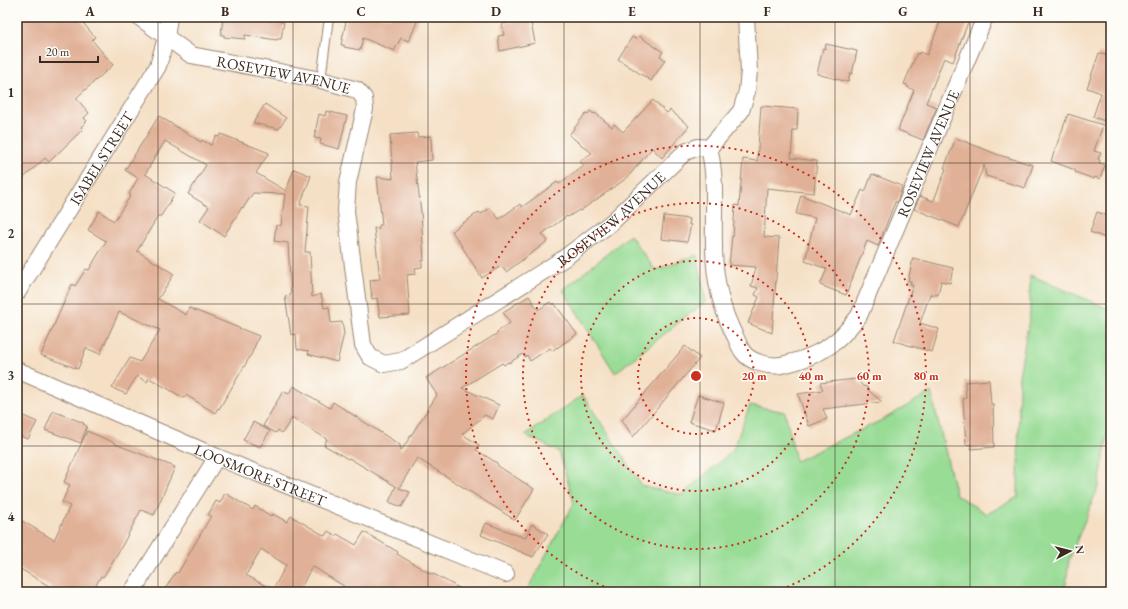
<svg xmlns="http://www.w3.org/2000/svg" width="1128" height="609" font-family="'EB Garamond',serif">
<rect width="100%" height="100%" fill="#fdfcf7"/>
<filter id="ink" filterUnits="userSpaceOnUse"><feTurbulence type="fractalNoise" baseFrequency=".025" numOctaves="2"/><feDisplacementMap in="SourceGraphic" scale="8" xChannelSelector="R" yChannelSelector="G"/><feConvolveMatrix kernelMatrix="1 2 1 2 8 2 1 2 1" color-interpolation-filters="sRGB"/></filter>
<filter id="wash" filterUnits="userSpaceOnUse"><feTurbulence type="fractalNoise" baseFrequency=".012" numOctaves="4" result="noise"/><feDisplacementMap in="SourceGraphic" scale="16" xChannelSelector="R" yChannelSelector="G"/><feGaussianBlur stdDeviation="0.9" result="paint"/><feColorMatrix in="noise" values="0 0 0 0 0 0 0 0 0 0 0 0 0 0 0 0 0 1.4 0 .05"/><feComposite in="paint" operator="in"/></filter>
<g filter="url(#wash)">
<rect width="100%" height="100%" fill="#f5e0c6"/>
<g fill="#98dc95" stroke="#6a835a">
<polygon points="630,235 655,270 697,255 706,301 615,373 563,290"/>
<polygon points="1030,275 1111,310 1111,416 1099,485 1069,560 1065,592 526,592 574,503 559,452 525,435 583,395 642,486 682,495 733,450 750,405 785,412 796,461 884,419 931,392 956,495 987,514 1018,497 1019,376 1030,314"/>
</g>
<g id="blocks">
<g fill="#e1b197" fill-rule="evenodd">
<polygon points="17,17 78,17 95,37 92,40 113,65 76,98 89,113 84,118 87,121 81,127 83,129 49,162 45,158 17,184"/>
<polygon points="223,17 269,17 280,19 280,22 284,22 281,39 277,39 277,40 245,35 245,39 224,37 224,35 221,35"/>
<polygon points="347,17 419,17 409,41 401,38 394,51 363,38 360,50 344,47 344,45 341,45"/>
<polygon points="514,17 530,17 535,43 500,51 498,36 504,35 502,24 515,21"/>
<polygon points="942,17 970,17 953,62 944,58 926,103 937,107 923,140 898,130 914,90 907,87 907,85 904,84 917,53 919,54 920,52 927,55"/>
<polygon points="639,36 663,52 660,56 665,60 651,81 618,59 632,37 636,39"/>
<polygon points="826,44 857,51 852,74 850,73 848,82 817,74 823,48 825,49"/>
<polygon points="1099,53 1111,57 1111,123 1093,117 1101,93 1087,88"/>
<polygon points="653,100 667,113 670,110 689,126 662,158 652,148 627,178 580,211 579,210 568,217 567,216 542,234 548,241 506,272 501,266 482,278 452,231 479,212 481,214 490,208 499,219 520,204 522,207 557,182 559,184 584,166 580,161 592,153 569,135 586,113 588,114 590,111 594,114 595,113 612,127 614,124 623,132"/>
<polygon points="265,104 286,118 279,129 253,123"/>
<polygon points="761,106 798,109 797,130 793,130 791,158 817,161 814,193 767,188 764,237 779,238 772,333 748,323 759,297 755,295 758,288 751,286 756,267 729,265 732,236 733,237 735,205 739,206 743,159 757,161"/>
<polygon points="326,111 347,116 339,149 320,144 321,139 314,138 319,114 325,116"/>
<polygon points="1068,114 1103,125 1094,151 1101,153 1098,159 1100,160 1099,163 1105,165 1100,179 1095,177 1094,179 1075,172 1075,170 1051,161"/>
<polygon points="159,116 201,142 202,140 211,145 216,136 219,137 221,134 269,153 256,173 286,191 294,169 311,176 300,205 309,206 305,252 310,252 312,297 321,294 324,308 329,307 331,323 342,322 344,334 337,362 308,354 309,351 297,349 296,334 291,335 285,296 291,295 288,243 274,241 276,225 281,226 285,194 253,193 243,208 242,207 224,236 200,220 209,207 188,194 206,165 165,141 145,174 175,193 161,216 158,216 137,251 174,274 158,299 186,315 189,308 259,336 251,355 219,409 218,408 215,413 186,395 184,398 149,378 147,382 137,376 126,394 112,388 130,358 140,362 160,330 119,312 100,354 86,348 78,369 41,355 72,284 75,286 86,269 89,270 106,241 88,230 99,211 114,221 131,195 129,194 138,178 125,170"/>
<polygon points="417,133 418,137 431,136 432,160 415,162 421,212 424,261 422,261 422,267 415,268 416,274 407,275 410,315 380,317 377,298 372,299 370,280 380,279 374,228 379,228 379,225 382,225 377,177 393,179 390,135"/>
<polygon points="956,138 999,155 1033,165 1025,188 986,176 984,165 959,227 914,209 920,196 933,201 934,200 946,169 944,168"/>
<polygon points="872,174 902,186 901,188 902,188 897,202 895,202 878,246 867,241 846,295 820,285 827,269 805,261 815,218 796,214 801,195 851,215 862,190 865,192"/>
<polygon points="1097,212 1111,217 1111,240 1090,232"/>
<polygon points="664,216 690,219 689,225 691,225 687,242 661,239"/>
<polygon points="913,258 953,268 950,283 941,281 938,295 930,294 920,323 939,329 932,352 894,341 913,285 910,285 911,281 908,281"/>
<polygon points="529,296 538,310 550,302 552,305 554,303 577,334 557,348 557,347 552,351 550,348 530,361 527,355 525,357 523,354 509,363 508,362 504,365 502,363 462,388 499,405 493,419 485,415 462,434 479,445 476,450 497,463 498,466 534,489 515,520 417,458 399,488 410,492 402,507 389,502 396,486 397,487 349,458 348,459 324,445 327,439 292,418 282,433 278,430 276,433 263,426 283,391 289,394 293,386 330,408 333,402 400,445 401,451 437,395 426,378 498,333 497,332 510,323 503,312"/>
<polygon points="685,346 700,358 633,437 622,420"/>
<polygon points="856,379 863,386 867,387 868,390 882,402 823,409 827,419 809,426 798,394 823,390 820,383"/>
<polygon points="989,380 991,404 993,404 994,447 971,449 971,444 966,445 963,399 966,398 965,382"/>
<polygon points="698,395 724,403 716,430 689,422"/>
<polygon points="53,411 84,423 83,424 87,426 81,443 45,430"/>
<polygon points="17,413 37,422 28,439 17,435"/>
<polygon points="253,422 270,431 260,447 243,440"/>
<polygon points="87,431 115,443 115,444 175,467 154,515 141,510 122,546 103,577 101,576 92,592 59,592 17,567 17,518 54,540 70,506 62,502 70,485 64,482"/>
<path d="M225 493 253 510 255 506 271 516 273 514 287 522 291 516 325 536 328 531 336 536 337 534 356 545 364 532 398 552 397 554 431 574 432 573 466 592H353L312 566 299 592H163L176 572 178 573 211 516 208 515 216 501 220 503ZM261 549 286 565 273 590 246 575Z"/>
<polygon points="486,523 525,538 532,524 548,534 533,557 481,535"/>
</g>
</g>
</g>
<g filter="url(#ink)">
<use href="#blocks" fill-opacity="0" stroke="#988572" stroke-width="1"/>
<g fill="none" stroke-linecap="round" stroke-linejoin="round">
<defs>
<polyline id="lane" points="321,80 329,17"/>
<g id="street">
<path id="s1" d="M139 17 191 55 321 80 357 90 364 98 365 109 348 182 346 211 363 345 370 357 384 364 401 361 563 259 612 222 685 152 698 147 709 148C717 179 713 213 714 245 714 277 721 310 736 338 738 343 740 348 743 352 750 362 769 367 781 365 801 361 820 354 836 341 845 334 852 324 859 316L985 17"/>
<polyline points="709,148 741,111 747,91 749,71 746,17"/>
<path id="s2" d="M17 293 158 66 166 38 169 17"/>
<path id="s3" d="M17 370 217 457 506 574"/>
<polyline points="132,592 217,457"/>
</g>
</defs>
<use href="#lane" stroke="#988572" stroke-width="10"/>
<use href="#street" stroke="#988572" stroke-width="18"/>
<use href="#lane" stroke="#fff" stroke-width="8"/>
<use href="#street" stroke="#fff" stroke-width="16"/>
</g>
</g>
<path fill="none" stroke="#3b2a1e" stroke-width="1" stroke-opacity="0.55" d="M158 17V592M293 17V592M428 17V592M564 17V592M700 17V592M835 17V592M970 17V592M17 163H1111M17 304H1111M17 446H1111"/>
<g fill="none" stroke="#c8321e" stroke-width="2" stroke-dasharray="2 4">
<circle cx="696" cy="376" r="58"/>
<circle cx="696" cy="376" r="115"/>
<circle cx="696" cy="376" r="173"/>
<path d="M615 591A230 230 0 1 1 777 591"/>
</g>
<g text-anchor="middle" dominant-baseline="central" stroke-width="3" stroke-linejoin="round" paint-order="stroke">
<g font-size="15" fill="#3b2a1e" stroke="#fdfcf7">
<text stroke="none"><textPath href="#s1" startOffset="159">ROSEVIEW AVENUE</textPath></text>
<text stroke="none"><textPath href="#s1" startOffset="1443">ROSEVIEW AVENUE</textPath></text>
<text stroke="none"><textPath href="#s2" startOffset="159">ISABEL STREET</textPath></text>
<text stroke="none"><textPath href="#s1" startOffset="796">ROSEVIEW AVENUE</textPath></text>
<text stroke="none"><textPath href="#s3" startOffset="265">LOOSMORE STREET</textPath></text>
</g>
</g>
<circle cx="696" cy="376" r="6" fill="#c8321e" stroke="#fdfcf7" stroke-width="2"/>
<g font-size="12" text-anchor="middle" font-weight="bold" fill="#c8321e" stroke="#fdfcf7" stroke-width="3" stroke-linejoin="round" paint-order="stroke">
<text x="754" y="380">20 m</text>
<text x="811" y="380">40 m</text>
<text x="869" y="380">60 m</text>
<text x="926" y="380">80 m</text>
</g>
<rect width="1128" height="609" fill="none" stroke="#fdfcf7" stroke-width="44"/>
<g transform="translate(1070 551) rotate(83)" stroke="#fdfcf7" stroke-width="3" paint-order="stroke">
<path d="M0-3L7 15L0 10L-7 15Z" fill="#3b2a1e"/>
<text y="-6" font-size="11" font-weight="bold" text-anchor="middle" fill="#3b2a1e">N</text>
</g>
<path d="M40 56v6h58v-6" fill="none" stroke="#3b2a1e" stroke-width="2"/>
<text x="46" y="56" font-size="12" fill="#3b2a1e" stroke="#fdfcf7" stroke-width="3" paint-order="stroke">20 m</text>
<rect x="22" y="22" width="1084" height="565" fill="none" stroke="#3b2a1e" stroke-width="1.5"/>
<g font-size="13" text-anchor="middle" font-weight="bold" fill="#3b2a1e">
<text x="90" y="16">A</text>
<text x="225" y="16">B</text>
<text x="361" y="16">C</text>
<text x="496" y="16">D</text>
<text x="632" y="16">E</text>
<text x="767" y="16">F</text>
<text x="903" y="16">G</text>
<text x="1038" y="16">H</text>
<text x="11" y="97">1</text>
<text x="11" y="238">2</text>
<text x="11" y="380">3</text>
<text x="11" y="521">4</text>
</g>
</svg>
